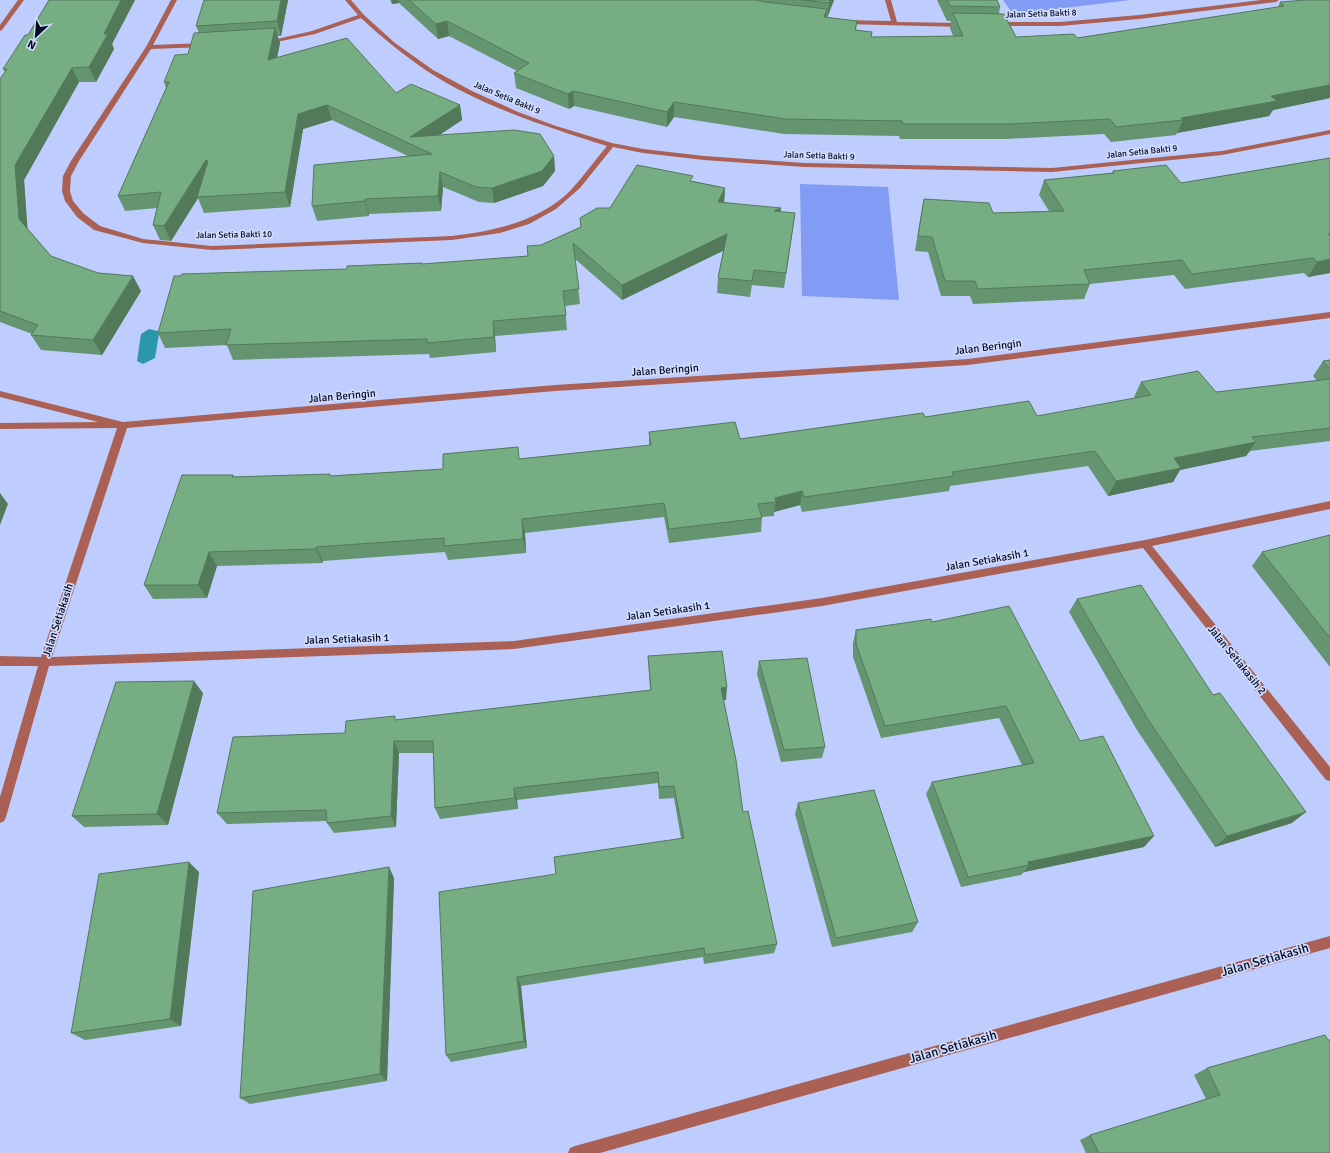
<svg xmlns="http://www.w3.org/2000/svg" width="1330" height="1153" font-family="Signika,sans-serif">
<rect width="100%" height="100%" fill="#becdfd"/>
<g fill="#829bf4">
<polygon points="1003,0 1131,0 1013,14"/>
<polygon points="800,184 888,187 899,300 802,296"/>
</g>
<polygon fill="#2c97a8" points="149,329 158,331 159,334 155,358 143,364 137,361 141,334"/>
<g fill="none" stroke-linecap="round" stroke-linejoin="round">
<g fill="#aa6054" fill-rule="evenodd">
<polygon points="18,0 24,0 2,30 0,31 0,25"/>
<path d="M171 0H177L153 45 205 43 208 45 205 47 151 49 79 161 71 176 70 191 73 201 83 213 100 226 143 239 212 246 452 236C494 231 538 222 570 191 583 177 594 161 607 146 547 127 480 106 427 71 404 55 382 38 361 18L315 34 267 44 264 42 312 31 358 15 345 0H351L364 15 395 43 433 70 472 91 518 112 556 126 612 143 643 149 704 156 804 163 1052 168 1222 151 1330 130V134L1222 155 1052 172 804 167 704 160 643 153 613 147 580 188 556 209 529 224 500 233 452 240 212 250 143 243 94 230 77 217 65 201 62 191 63 176 71 161 146 47Z"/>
<polygon points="885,0 891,0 897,22 963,23 966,25 963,27 843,24 840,22 843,20 891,21"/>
<polygon points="1261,0 1279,0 1276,2 1139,19 1060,26 997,26 994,24 997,22 1060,22 1139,15"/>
<polygon points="1330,312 1330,318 968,365 555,391 127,428 52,657 514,641 822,598 1145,540 1330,501 1330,509 1152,546 1330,767 1330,781 1326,780 1143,548 822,606 514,649 49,666 6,817 4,821 0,823 0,797 38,666 0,666 0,656 41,657 117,428 0,429 0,423 98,422 0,397 0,391 123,422 555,385 968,359"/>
<polygon points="1330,936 1330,948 600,1153 568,1153 570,1148 575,1146"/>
</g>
</g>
<g fill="#659570">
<polygon points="49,0 135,0 112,44 114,49 96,82 79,82 24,180 27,229 51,256 141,291 102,355 41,350 31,335 32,334 0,322 0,79 5,72 3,69 28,35"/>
<polygon points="288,0 281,36 277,36 280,43 277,58 396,93 460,105 462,120 439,135 554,156 555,171 543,186 494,203 479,202 443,187 441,211 369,214 369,216 317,221 312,206 408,156 332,120 303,129 290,207 204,213 198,198 171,241 160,240 153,225 157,208 125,211 118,196 166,88 164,82 188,54 199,33 196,26"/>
<polygon points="390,0 834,0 827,18 826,18 857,21 856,30 871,37 953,36 950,28 951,21 947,21 937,0 997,0 1000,7 999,14 1016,37 1077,38 1278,7 1280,2 1330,0 1330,98 1273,110 1269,116 1177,133 1176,135 1111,142 1104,134 1005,139 900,139 899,136 784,134 674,117 667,127 574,106 569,109 516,88 514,73 517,71 449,36 438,39 399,3 392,4"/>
<polygon points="1330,158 1330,273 1308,277 1304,273 1185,289 1174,275 1090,284 1084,299 973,304 970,296 941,296 928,252 915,251 921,214 924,199 993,213 1049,211 1039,195 1044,180 1112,173 1113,171 1181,183"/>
<polygon points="693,181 725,188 724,202 781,212 795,213 784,288 752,285 750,297 717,293 718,278 723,251 622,300 575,259 580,304 565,306 567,330 495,336 496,352 430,358 429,354 233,360 227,345 165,348 158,333 347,269 422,263 422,264 528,256 541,245 580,227 610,208"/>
<polygon points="1330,360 1330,441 1250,451 1246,456 1180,470 1173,482 1108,496 1088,466 950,486 949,491 802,512 800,505 774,512 774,516 762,517 761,532 669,543 664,517 525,533 526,553 448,560 445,552 323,561 322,563 217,566 207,598 153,599 144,585 233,475 234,477 331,476 443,469 520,459 649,446 649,432 740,439 925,417 1037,416 1135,398 1134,397 1141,382 1216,392 1317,381 1313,376 1323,361"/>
<polygon points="1330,535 1330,667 1252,566 1262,552"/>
<polygon points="1077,599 1292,823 1215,847 1137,730 1069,612"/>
<polygon points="932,622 1080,741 1144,847 1024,872 1021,875 961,887 926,794 932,782 1022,765 999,718 881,738 853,657 853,643 856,630"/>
<polygon points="648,656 726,700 723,700 743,812 777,944 774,953 704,964 703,957 521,986 527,1048 451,1062 446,1055 556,874 681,838 674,798 659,799 658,783 517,800 518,809 440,819 435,808 433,753 399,753 396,827 334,833 327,823 327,821 227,824 217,813 396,720 650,690"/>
<polygon points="759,661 825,747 822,758 781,762 757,674"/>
<polygon points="203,693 168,825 84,827 72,816"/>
<polygon points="798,803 918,922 912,932 832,947 795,814"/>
<polygon points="199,872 181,1026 85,1040 71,1033"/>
<polygon points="394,878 387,1081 250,1104 240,1098"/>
<polygon points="1328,1040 1330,1153 1086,1153 1080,1140 1090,1135 1206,1099 1194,1075 1207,1068"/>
</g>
<g fill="#53795b">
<polygon points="121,0 135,0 112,44 114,49 96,82 89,67 104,34"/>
<polygon points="281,0 288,0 281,36 277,21"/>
<polygon points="392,0 399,0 399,3 392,4"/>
<polygon points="830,0 834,0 827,18 829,3"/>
<polygon points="827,9 825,24 824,17"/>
<polygon points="447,21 449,36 438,39 436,24"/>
<polygon points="275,28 280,43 273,75 268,60"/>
<polygon points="72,68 79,82 24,180 28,234 19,219 15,165"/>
<polygon points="1330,85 1330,98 1273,110 1269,116 1177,133 1183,120 1181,118 1271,96"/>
<polygon points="573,91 574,106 569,109 568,94"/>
<polygon points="674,102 674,117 667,127 667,112"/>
<polygon points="327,105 332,120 303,129 290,207 285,192 298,114"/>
<polygon points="460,105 462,120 420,148 410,137"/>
<polygon points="554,156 555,171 543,186 494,203 492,188"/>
<polygon points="206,160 212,175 197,197 198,198 171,241 164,226"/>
<polygon points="440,172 443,187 441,211 438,196"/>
<polygon points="725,188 724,203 718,202"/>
<polygon points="365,199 369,214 369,216 365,201"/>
<polygon points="781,208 780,223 774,211"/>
<polygon points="795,213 793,228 784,288 786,273"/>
<polygon points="727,234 726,249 622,300 622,285"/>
<polygon points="1330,259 1330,273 1308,277 1317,262"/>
<polygon points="133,276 141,291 102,355 93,340"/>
<polygon points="493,321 495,336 496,352 494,337"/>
<polygon points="1256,442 1246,456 1180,470 1173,482 1108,496 1116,481 1174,458"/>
<polygon points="802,491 800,505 774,512 776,502 775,498"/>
<polygon points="0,493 8,504 0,525"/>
<polygon points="522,519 525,533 526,553 523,539"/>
<polygon points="316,547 323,561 322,563 316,549"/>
<polygon points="209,552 217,566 207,598 198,585"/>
<polygon points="194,681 203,693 168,825 157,814"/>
<polygon points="727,687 726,700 720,701 721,688"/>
<polygon points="394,741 399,753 396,827 391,816"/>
<polygon points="514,788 517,800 518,809 515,798"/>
<polygon points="1306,812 1292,823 1215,847 1227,836"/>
<polygon points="1154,836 1144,847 1024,872 1029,865 1028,862"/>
<polygon points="189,862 199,872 181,1026 170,1019"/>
<polygon points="389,867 394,878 387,1081 380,1074"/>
<polygon points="517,977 521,986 527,1048 524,1041"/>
</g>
<g fill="#76ad82" stroke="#53795b">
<polygon points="49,0 121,0 104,34 108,34 89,67 72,68 15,165 19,219 51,256 98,273 133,276 93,340 31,335 38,325 0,311 0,79 7,69 3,69 25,35 28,35"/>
<polygon points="204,0 281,0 277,21 196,26"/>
<polygon points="409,0 756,0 765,2 827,9 824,17 857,21 855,30 872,32 871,37 963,36 953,13 1004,14 1016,37 1074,34 1077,38 1284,6 1280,2 1305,0 1330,0 1330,85 1271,96 1277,101 1181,118 1183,120 1116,127 1110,119 1009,124 903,124 902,121 785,119 674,102 667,112 573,91 568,94 514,73 529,63 447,21 436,24"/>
<polygon points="802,0 830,0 829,3"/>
<polygon points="947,0 997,0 1000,7 950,6"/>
<polygon points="275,28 268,60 347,38 396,93 411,84 460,105 410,137 514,130 540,134 554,156 542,171 492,188 476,187 440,172 438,196 365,199 365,201 312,206 314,165 432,154 327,105 298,114 285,192 197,197 208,161 206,160 164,226 153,225 161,192 118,196 169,82 164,82 175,55 188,54 194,33"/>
<polygon points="1330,158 1330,234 1328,234 1330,236 1330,259 1317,262 1313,258 1192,274 1182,260 1084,270 1090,284 978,289 975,281 945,281 932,237 918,236 924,199 989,203 993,213 1064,211 1044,180 1114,173 1113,171 1166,165 1181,183"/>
<polygon points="637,165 693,176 690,181 725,188 718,202 781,208 774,211 795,213 786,273 754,270 752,281 718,278 727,234 622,285 573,243 579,289 563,291 566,315 493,321 494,337 427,343 427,339 226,345 231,329 158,333 174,276 181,276 182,274 347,269 347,266 422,263 422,264 528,256 527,246 541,245 581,227 580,218 597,208 610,208"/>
<polygon points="1330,360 1330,369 1323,361"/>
<polygon points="1198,371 1216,392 1330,379 1330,428 1252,437 1256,442 1174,458 1181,468 1116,481 1095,451 952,472 954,476 804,497 802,491 775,498 776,502 758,504 762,518 669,529 664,503 522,519 523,539 444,546 444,538 316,547 316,549 209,552 198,585 144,585 182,475 233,475 232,477 330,474 330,476 443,469 443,454 518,447 519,459 651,445 649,432 735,422 740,439 923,413 925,417 1029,401 1037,416 1151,395 1141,382"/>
<polygon points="1330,535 1330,638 1262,552"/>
<polygon points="1141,585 1213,695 1220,693 1306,812 1227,836 1147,718 1077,599"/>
<polygon points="1009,606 1080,741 1103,736 1154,836 1028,862 1029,865 968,877 932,782 1034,763 1006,706 885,726 856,644 856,630 931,619 932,622"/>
<polygon points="722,651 727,687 721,688 736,760 743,812 748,811 777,944 705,955 704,948 517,977 524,1041 446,1055 439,892 556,874 554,857 684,838 674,786 659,787 658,772 514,788 515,798 435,808 433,741 394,741 391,816 327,823 326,810 217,813 233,737 345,733 346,721 395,716 395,720 651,690 648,656"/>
<polygon points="807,658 825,747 784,750 759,661"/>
<polygon points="194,681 157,814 72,816 116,682"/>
<polygon points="874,790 918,922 836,938 798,803"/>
<polygon points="189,862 170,1019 71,1033 99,874"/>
<polygon points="389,867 380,1074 240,1098 253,891"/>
<polygon points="1325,1035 1328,1040 1330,1040 1330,1153 1099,1153 1090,1135 1220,1095 1207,1068"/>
</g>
<g text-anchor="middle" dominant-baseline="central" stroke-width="3.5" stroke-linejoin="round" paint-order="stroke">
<g font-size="9" fill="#060a1d" stroke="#cfdbff">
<text transform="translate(1041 14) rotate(-2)">Jalan Setia Bakti 8</text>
<text transform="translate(507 98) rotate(23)">Jalan Setia Bakti 9</text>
<text transform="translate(1142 152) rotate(-6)">Jalan Setia Bakti 9</text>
<text transform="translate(819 156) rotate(2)">Jalan Setia Bakti 9</text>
<text transform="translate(234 235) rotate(-1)">Jalan Setia Bakti 10</text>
</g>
<g font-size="11" fill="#060a1d" stroke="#cfdbff">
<text transform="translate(988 347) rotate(-7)">Jalan Beringin</text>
<text transform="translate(665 370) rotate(-4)">Jalan Beringin</text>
<text transform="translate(342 396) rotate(-5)">Jalan Beringin</text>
<text transform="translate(987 560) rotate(-10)">Jalan Setiakasih 1</text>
<text transform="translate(668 611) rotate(-8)">Jalan Setiakasih 1</text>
<text transform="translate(58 620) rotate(-72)">Jalan Setiakasih</text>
<text transform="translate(347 639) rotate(-2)">Jalan Setiakasih 1</text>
<text transform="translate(1237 660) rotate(51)">Jalan Setiakasih 2</text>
</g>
<g font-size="13" fill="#060a1d" stroke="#cfdbff">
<text transform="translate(1265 960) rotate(-16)">Jalan Setiakasih</text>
<text transform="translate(953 1047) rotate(-16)">Jalan Setiakasih</text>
</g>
</g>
<g transform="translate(36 36) rotate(206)" stroke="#cfdbff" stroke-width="3" paint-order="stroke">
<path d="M0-3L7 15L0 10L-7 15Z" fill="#060a1d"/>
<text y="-6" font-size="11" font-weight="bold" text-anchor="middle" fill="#060a1d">N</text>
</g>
</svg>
